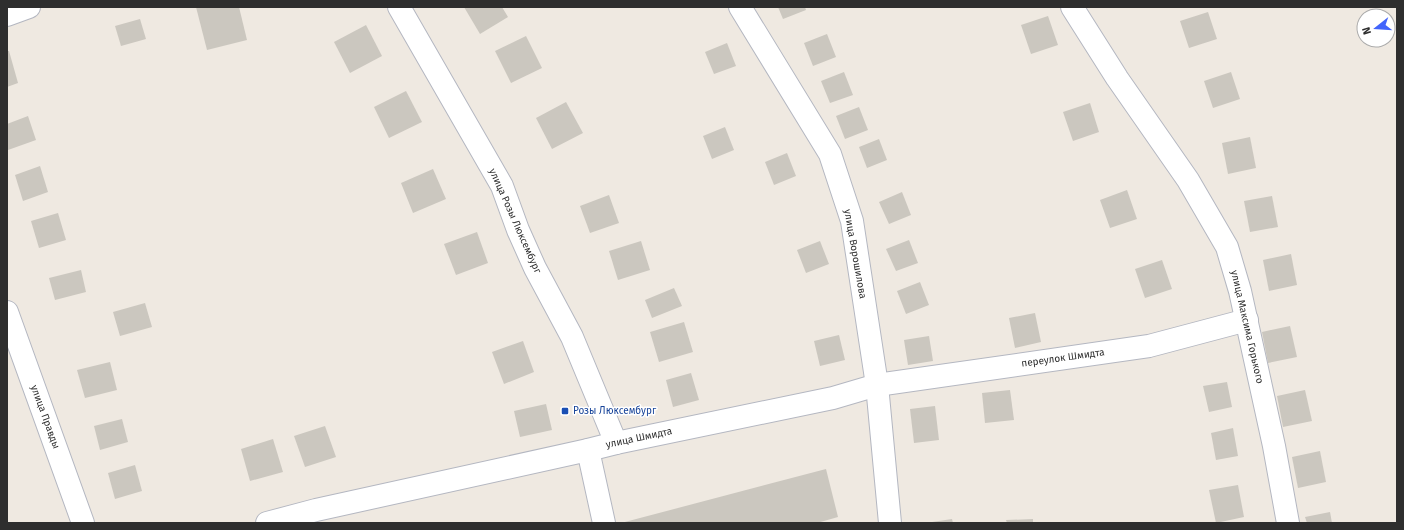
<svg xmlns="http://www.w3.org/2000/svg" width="1404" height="530" font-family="'Fira Sans',sans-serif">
<rect width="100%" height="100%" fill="#efe9e1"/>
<g fill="#cbc7bf">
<polygon points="196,7 239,7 247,40 207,50"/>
<polygon points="464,7 502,7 508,17 480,34"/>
<polygon points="778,7 805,7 806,10 783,19"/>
<polygon points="1208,12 1217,39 1189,48 1180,21"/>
<polygon points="1048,16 1058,45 1031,54 1021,25"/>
<polygon points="140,19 146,39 121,46 115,26"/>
<polygon points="366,25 382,56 350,73 334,42"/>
<polygon points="827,34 836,57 813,66 804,43"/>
<polygon points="526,36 542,68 511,83 495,51"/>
<polygon points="727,43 736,66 714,74 705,52"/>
<polygon points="7,51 9,51 18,83 7,87"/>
<polygon points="844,72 853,95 830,103 821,81"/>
<polygon points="1231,72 1240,99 1213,108 1204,81"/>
<polygon points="406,91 422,122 389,138 374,107"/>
<polygon points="566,102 583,133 552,149 536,118"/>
<polygon points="1090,103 1099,132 1073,141 1063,112"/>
<polygon points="859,107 868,130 845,139 836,116"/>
<polygon points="28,116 36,140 8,150 7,146 7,124"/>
<polygon points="725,127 734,150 712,159 703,136"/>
<polygon points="1250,137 1256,168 1228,174 1222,143"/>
<polygon points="879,139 887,160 867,168 859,147"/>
<polygon points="787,153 796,176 774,185 765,162"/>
<polygon points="40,166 48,192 23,201 15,175"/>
<polygon points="433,169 446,199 413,213 401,183"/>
<polygon points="1127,190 1137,219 1110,228 1100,200"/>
<polygon points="902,192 911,215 889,224 879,202"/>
<polygon points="609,195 619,223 590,233 580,206"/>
<polygon points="1272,196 1278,227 1250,232 1244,201"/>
<polygon points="58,213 66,240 39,248 31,221"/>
<polygon points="477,232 488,263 456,275 444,244"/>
<polygon points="909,240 918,263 896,271 886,249"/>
<polygon points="641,241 650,270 618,280 609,251"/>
<polygon points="820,241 829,264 806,273 797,250"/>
<polygon points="1291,254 1297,285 1269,291 1263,260"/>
<polygon points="1162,260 1172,289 1145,298 1135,269"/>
<polygon points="81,270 86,292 55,300 49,278"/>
<polygon points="920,282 929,305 906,314 897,291"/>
<polygon points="674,288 682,306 652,318 645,300"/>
<polygon points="145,303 152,327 120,336 113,312"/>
<polygon points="1035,313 1041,342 1015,348 1009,318"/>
<polygon points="684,322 693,352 659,362 650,332"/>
<polygon points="1290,326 1297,357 1268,363 1262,332"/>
<polygon points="839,335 845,360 820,366 814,341"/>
<polygon points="929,336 933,361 908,365 904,340"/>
<polygon points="523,341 534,372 504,384 492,352"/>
<polygon points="110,362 117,390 85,398 77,370"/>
<polygon points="691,373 699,400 673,407 666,380"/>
<polygon points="1227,382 1232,407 1209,412 1203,386"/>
<polygon points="1010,390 1014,420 985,423 982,393"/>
<polygon points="1305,390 1312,421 1283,427 1277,396"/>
<polygon points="546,404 552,430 520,437 514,411"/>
<polygon points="935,406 939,440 914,443 910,409"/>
<polygon points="122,419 128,442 100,450 94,426"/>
<polygon points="325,426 336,457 305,467 294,436"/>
<polygon points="1233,428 1238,456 1216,460 1211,433"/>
<polygon points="273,439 283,472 250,481 241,449"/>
<polygon points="1320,451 1326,482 1298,488 1292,457"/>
<polygon points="135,465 142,491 115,499 108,473"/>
<polygon points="826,469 838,517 817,523 621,523"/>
<polygon points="1238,485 1244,517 1216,523 1209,490"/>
<polygon points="1330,512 1332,523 1307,523 1305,517"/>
<polygon points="952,519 953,523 932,523 932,522"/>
<polygon points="1033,519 1033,523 1007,523 1006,520"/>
</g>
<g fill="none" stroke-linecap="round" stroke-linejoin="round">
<defs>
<g id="minor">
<polyline points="399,7 502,186 518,230 535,268 572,337 616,443"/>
<polyline points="740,7 830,154 852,221 877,385 890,523"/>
<polyline points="1072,7 1117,78 1188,180 1227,247 1240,291 1274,446 1288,523"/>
<polyline points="7,15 29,7"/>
<polyline points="7,312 83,523"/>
<polyline points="588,450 604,523"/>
<polyline points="267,523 316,510 588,450 616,443 833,398 877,385 1149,346 1247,320"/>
</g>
</defs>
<use href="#minor" stroke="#b4b7c1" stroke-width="24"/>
<use href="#minor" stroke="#fff" stroke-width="22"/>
</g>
<rect fill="#1a4fb4" stroke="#fff" stroke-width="1.5" x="561" y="407" width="8" height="8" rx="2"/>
<g text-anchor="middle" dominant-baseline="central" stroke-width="3" stroke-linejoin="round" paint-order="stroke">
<g font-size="10" fill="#2e2e2e" stroke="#fff">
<text transform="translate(515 221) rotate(66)">улица Розы Люксембург</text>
<text transform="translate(855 254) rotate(80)">улица Ворошилова</text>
<text transform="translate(1247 327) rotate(77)">улица Максима Горького</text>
<text transform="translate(1063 358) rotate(-8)">переулок Шмидта</text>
<text transform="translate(45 417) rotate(70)">улица Правды</text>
<text transform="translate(639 438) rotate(-12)">улица Шмидта</text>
</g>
<g font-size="10" fill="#164399" stroke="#fff" text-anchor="start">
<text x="573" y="411">Розы Люксембург</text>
</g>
</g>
<rect width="1404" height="530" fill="none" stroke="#2e2e2e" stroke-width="16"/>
<g transform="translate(1376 28) rotate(253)"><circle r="19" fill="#ffffff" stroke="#ababab"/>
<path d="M0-3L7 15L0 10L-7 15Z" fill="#4264fb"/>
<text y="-6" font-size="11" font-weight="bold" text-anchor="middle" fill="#2e2e2e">N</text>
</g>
</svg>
